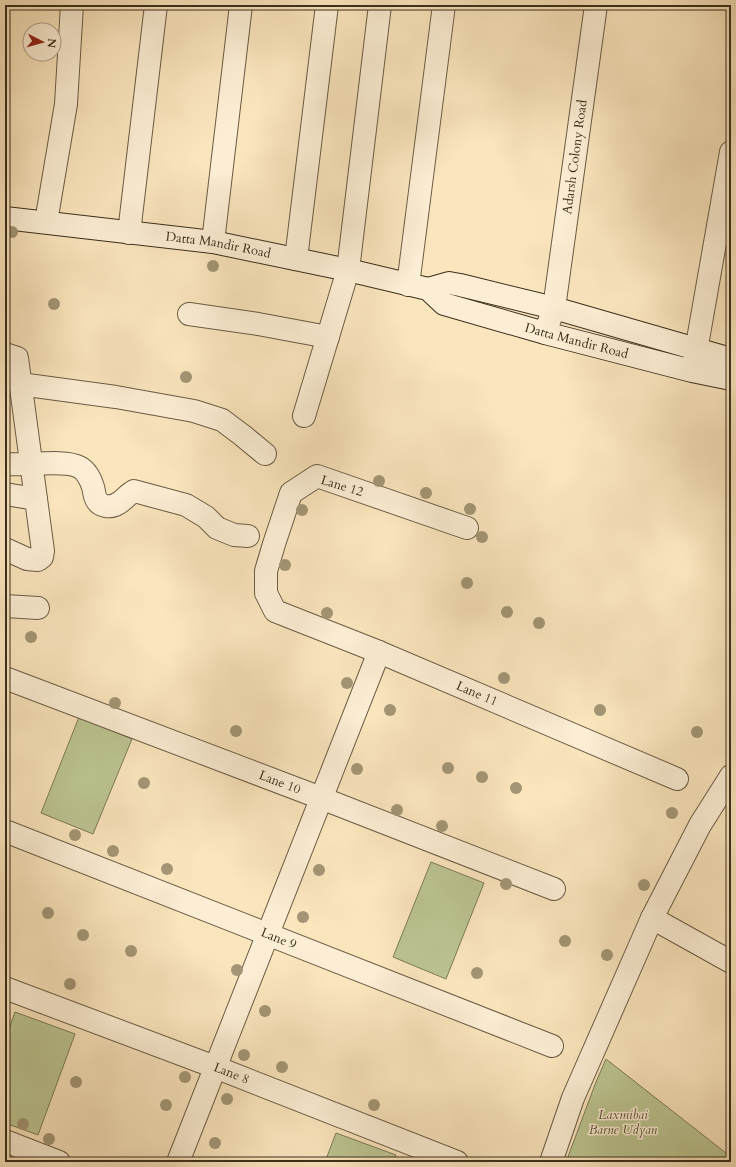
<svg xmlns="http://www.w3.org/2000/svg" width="736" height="1167" font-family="Cardo,serif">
<rect width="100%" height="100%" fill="#fae5bd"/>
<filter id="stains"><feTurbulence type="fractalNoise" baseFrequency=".005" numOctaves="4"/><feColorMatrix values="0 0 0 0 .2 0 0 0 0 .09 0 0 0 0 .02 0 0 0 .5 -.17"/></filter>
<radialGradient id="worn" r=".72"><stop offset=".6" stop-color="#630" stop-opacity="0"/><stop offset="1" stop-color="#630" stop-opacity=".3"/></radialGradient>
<g fill="#bcc592" stroke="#7c7a57">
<polygon points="79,717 132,739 93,834 41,813"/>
<polygon points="431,862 484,883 446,979 393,957"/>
<polygon points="15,1012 75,1034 38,1135 5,1123 5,1040"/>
<polygon points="606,1059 731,1157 731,1162 566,1162 596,1082"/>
<polygon points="336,1133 396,1155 394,1162 325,1162"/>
</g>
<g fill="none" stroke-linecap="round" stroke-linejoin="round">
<defs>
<g id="minor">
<polyline points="46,222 66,104 72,5"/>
<polyline points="129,233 156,5"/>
<polyline points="213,242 241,5"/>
<polyline points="296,259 327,5"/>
<polyline points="408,285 444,5"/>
<polyline points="189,314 258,324 328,337"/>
<path id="s1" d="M545 333 554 308 596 5"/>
<polyline points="5,354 17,358 43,551 42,557 38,560 27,559 5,549"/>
<polyline points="693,368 731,152"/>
<polyline points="20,384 116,397 194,411 222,420 242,435 265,454"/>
<polyline points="304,416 348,270 380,5"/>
<path d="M5 464C23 466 65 459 79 467 86 470 91 480 93 487 94 490 94 495 96 499 100 507 110 508 117 504 122 502 128 494 134 491L186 505 206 517 217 528 234 535 248 536"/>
<polyline points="5,494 36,499"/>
<path id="s2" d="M467 528 317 476 291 493 274 544 266 571V593L275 611 379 652 677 779"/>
<polyline points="5,606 38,608"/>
<path id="s3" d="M5 678 321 798 554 889"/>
<path id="s4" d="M5 831 552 1046"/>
<polyline points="652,918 731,962"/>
<path id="s5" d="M5 988 215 1067 457 1162"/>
<polyline points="5,1141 59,1162"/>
<polyline points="178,1162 379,652"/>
</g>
<polyline id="tertiary" points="551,1162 573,1098 652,918 700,825 731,776"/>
<g id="secondary">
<path id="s6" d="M5 218 213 242 348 270 428 289 444 304 545 333 692 371 731 379"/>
<polyline points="428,289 449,283 460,285 554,308 731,359"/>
</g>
</defs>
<use href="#minor" stroke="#6b5c44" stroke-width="24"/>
<use href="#tertiary" stroke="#6b5c44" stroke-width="24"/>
<use href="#secondary" stroke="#3b2e1c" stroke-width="24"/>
<use href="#minor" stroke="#fceed4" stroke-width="22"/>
<use href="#tertiary" stroke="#fceed4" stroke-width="22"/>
<use href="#secondary" stroke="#fceed4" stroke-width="22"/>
</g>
<g fill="#a39575">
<circle cx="12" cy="232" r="6"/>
<circle cx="213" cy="266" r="6"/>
<circle cx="54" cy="304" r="6"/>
<circle cx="186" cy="377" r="6"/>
<circle cx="379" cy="481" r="6"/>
<circle cx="426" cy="493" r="6"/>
<circle cx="470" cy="509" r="6"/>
<circle cx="302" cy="510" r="6"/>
<circle cx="482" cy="537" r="6"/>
<circle cx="285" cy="565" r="6"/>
<circle cx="467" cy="583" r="6"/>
<circle cx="507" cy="612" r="6"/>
<circle cx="327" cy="613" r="6"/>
<circle cx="539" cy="623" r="6"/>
<circle cx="31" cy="637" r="6"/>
<circle cx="504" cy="678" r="6"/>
<circle cx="347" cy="683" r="6"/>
<circle cx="115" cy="703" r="6"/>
<circle cx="390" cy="710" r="6"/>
<circle cx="600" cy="710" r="6"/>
<circle cx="236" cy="731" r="6"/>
<circle cx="697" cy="732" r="6"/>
<circle cx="448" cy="768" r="6"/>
<circle cx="357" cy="769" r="6"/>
<circle cx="482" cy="777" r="6"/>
<circle cx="144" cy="783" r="6"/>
<circle cx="516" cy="788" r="6"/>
<circle cx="397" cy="810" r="6"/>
<circle cx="672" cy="813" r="6"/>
<circle cx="442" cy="826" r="6"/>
<circle cx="75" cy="835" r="6"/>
<circle cx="113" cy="851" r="6"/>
<circle cx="167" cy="869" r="6"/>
<circle cx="319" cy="870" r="6"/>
<circle cx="506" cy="884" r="6"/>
<circle cx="644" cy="885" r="6"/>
<circle cx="48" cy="913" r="6"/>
<circle cx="303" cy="917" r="6"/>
<circle cx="83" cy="935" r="6"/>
<circle cx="565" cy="941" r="6"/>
<circle cx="131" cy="951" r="6"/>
<circle cx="607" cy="955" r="6"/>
<circle cx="237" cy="970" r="6"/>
<circle cx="477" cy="973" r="6"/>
<circle cx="70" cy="984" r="6"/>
<circle cx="265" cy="1011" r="6"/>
<circle cx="244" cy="1055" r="6"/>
<circle cx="282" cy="1067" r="6"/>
<circle cx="185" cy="1077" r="6"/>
<circle cx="76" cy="1082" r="6"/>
<circle cx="227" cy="1099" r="6"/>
<circle cx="166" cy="1105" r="6"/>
<circle cx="374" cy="1105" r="6"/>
<circle cx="23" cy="1124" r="6"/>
<circle cx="49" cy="1139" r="6"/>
<circle cx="215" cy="1143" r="6"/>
</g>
<g text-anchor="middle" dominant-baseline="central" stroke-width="3" stroke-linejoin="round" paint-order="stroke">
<g font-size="13" fill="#3b2e1c" stroke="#fceed4">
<text stroke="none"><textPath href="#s1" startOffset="179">Adarsh Colony Road</textPath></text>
<text stroke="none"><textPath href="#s6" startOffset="215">Datta Mandir Road</textPath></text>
<text stroke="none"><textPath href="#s6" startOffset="589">Datta Mandir Road</textPath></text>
<text transform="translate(342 486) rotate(17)">Lane 12</text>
<text stroke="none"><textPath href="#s2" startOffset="532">Lane 11</textPath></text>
<text stroke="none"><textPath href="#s3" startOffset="294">Lane 10</textPath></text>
<text stroke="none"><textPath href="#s4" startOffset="294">Lane 9</textPath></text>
<text stroke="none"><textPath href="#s5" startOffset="242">Lane 8</textPath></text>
</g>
<g font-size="13" font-style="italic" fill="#5b543a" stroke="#fceed4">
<text x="623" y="1115">Laxmibai<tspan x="623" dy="15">Barne Udyan</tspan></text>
</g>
</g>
<rect width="736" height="1167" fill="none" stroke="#fae5bd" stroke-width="20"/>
<rect x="6" y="6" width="724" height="1155" fill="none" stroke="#3b2e1c" stroke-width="2"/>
<rect x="10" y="10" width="716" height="1147" fill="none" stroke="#3b2e1c"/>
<g transform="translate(42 42) rotate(96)"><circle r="19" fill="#fceed4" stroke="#afa18a"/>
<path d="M0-3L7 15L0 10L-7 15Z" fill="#8f2418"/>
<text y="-6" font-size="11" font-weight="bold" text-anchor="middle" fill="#3b2e1c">N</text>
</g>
<rect width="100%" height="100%" filter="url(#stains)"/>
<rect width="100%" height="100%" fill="url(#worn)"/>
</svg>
